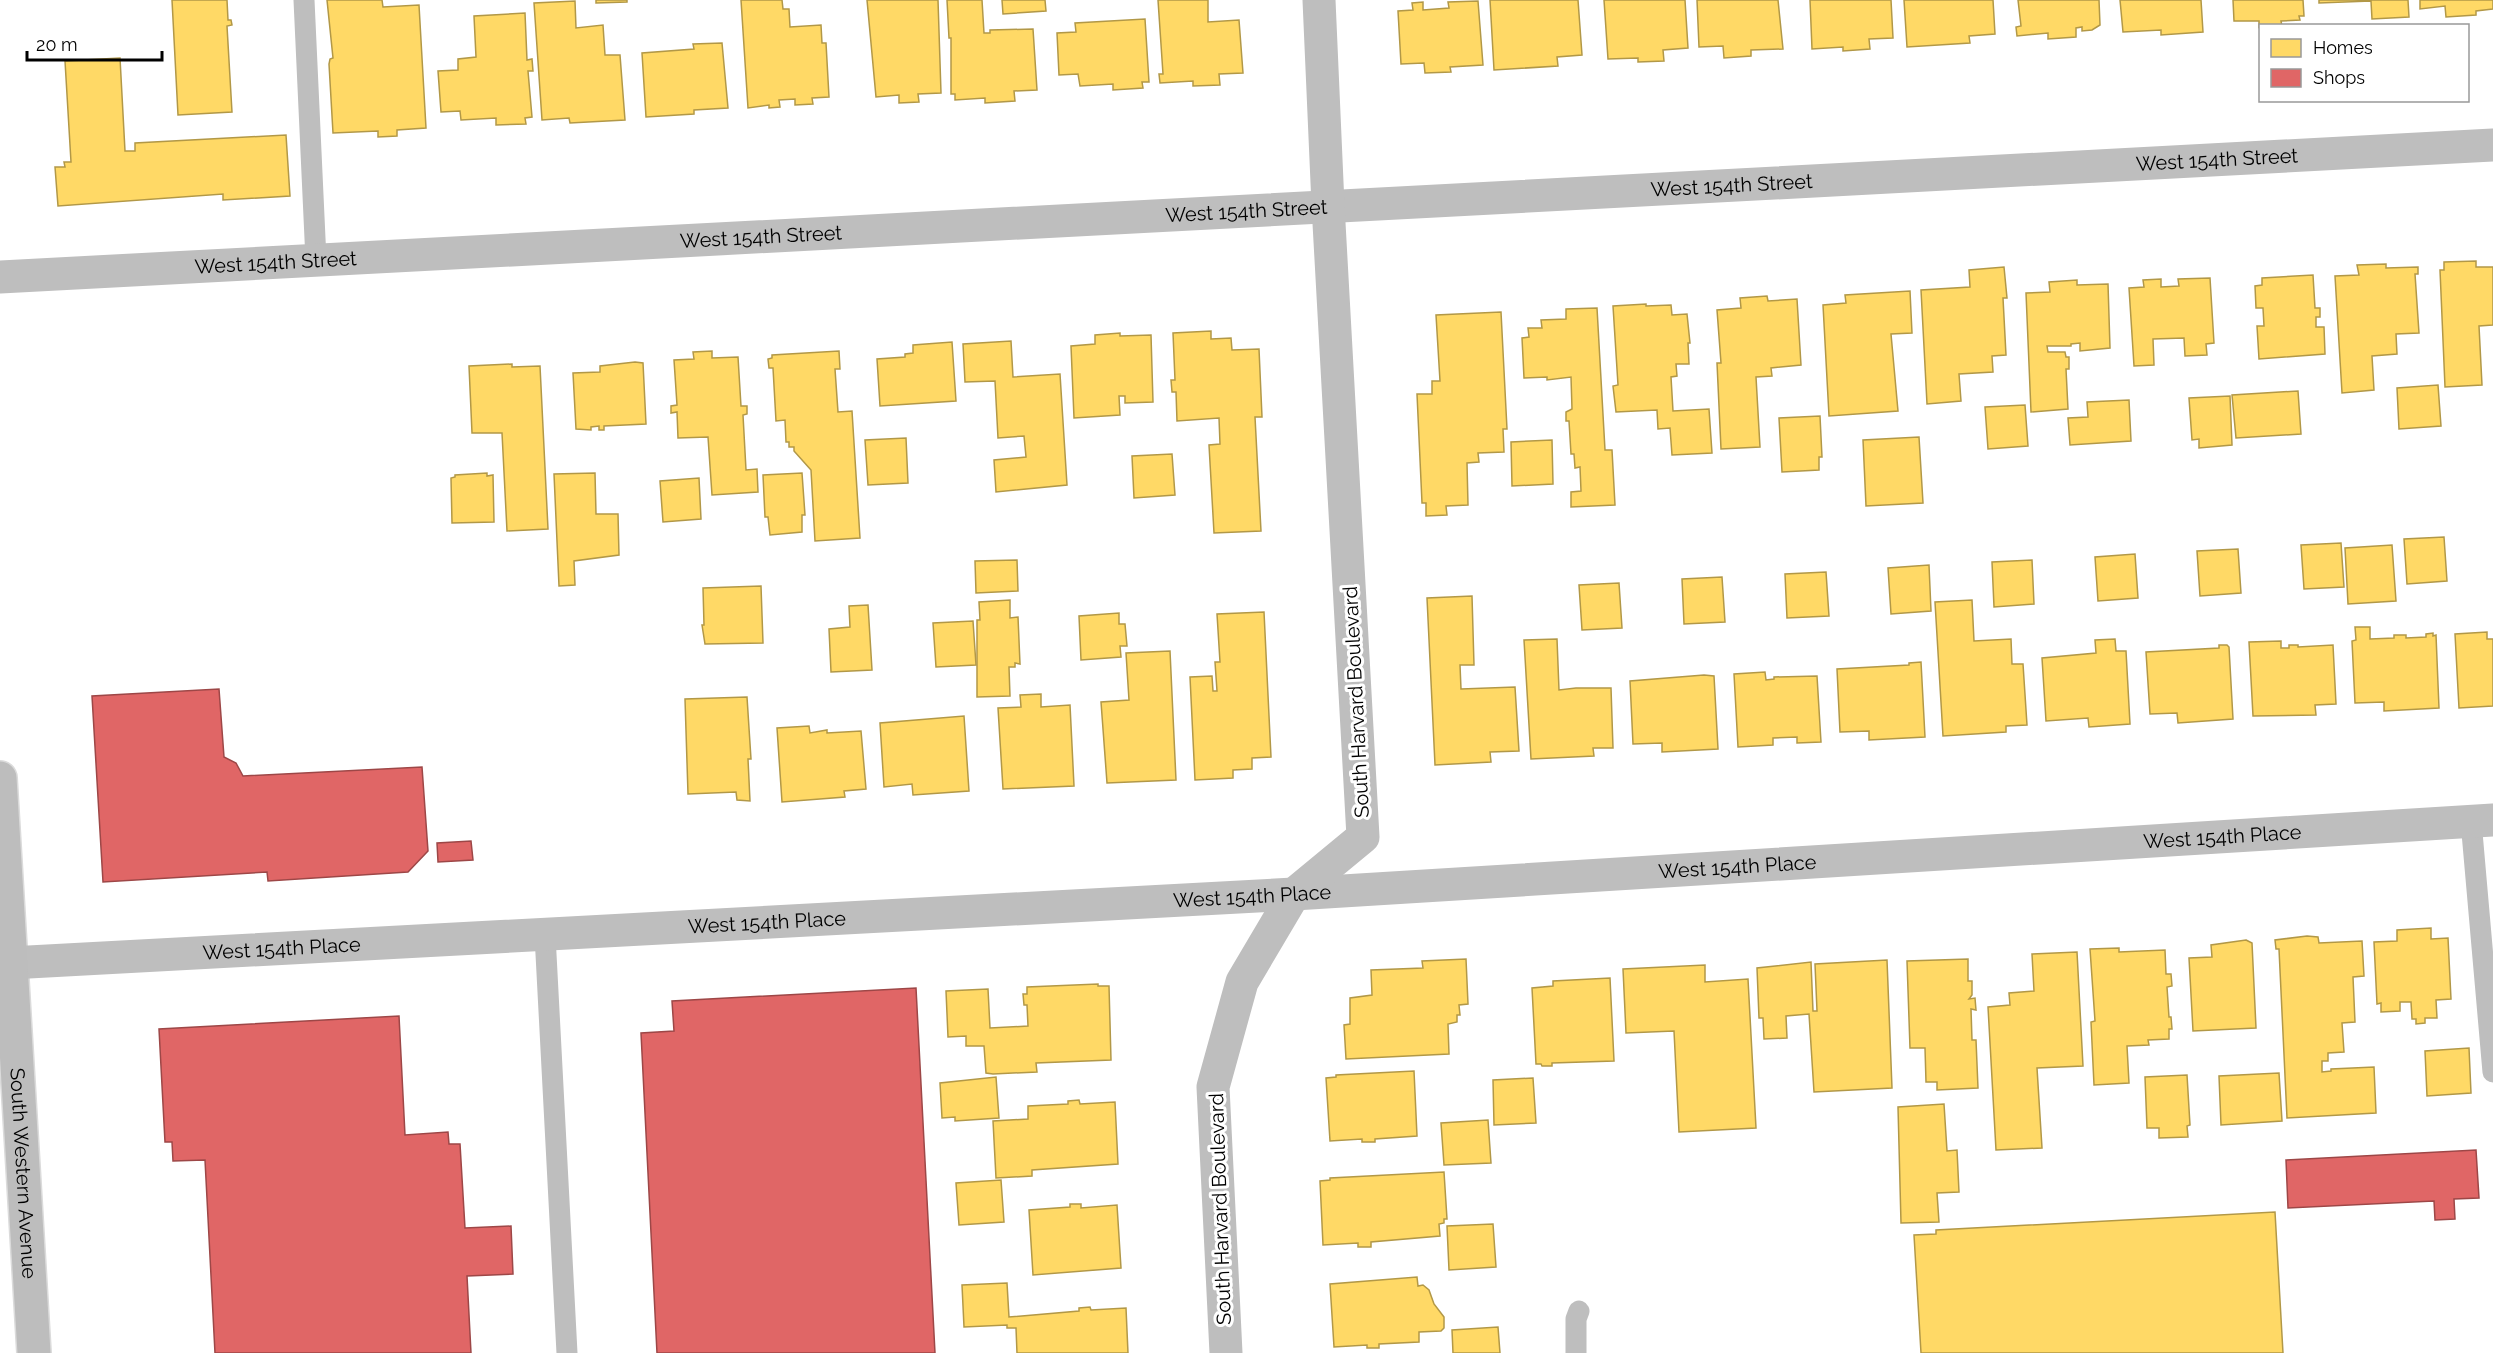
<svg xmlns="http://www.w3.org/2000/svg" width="2493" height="1353" font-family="Raleway,sans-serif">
<rect width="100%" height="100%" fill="#fff"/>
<g fill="#ffd966" stroke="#b29847" stroke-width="1.5">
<polygon points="172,0 227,0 228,20 231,20 232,25 227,26 232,112 178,115"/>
<polygon points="327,0 382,0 383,7 419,5 426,128 397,130 397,136 378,137 378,131 333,133 329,64 330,59 333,58"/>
<polygon points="596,0 627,0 627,2 596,3"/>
<polygon points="741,0 782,0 783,9 789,9 790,27 821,25 822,43 826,43 829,97 812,98 813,104 795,105 795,99 779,100 780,107 769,108 769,105 748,108"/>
<polygon points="867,0 938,0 941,93 918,94 919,102 899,103 899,95 876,97"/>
<polygon points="947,0 982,0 984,33 990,33 990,30 1033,29 1037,90 1014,91 1015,101 985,103 985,98 955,100 955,94 951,94 951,38 949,38"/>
<polygon points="1002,0 1045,0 1046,11 1003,14"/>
<polygon points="1158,0 1208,0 1208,22 1239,20 1243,73 1219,74 1220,85 1193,86 1193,81 1160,83 1159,74 1163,74"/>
<polygon points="1490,0 1578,0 1582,55 1557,57 1558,66 1494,70"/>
<polygon points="1604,0 1685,0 1688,48 1663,50 1664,61 1638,62 1638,58 1608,59"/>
<polygon points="1697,0 1778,0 1783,49 1751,50 1751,56 1724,58 1723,46 1699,47"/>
<polygon points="1810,0 1891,0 1893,38 1869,39 1870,49 1843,51 1843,47 1812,49"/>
<polygon points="1904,0 1993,0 1995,34 1969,36 1970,43 1907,47"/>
<polygon points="2018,0 2099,0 2100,25 2092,30 2082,31 2082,27 2076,28 2076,37 2048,39 2048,33 2017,36 2016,27 2021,26"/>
<polygon points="2120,0 2201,0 2203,32 2161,35 2161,30 2123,32"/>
<polygon points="2233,0 2303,0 2304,16 2299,16 2300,20 2281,21 2282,26 2260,26 2259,27 2259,21 2234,21"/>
<polygon points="2319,0 2408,0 2409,17 2372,19 2371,1 2319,3"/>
<polygon points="2420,0 2493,0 2493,9 2476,11 2476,15 2446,17 2445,6 2420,9"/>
<polygon points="575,1 576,28 603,25 605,55 620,55 625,120 570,123 569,118 542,120 534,3"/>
<polygon points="1478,1 1483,65 1450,67 1451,72 1425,73 1424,63 1401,64 1398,11 1413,10 1412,3 1423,2 1423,10 1449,8 1448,2"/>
<polygon points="525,13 527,60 532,59 533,71 528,71 532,117 525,118 526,124 496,125 496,118 461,120 460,111 441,112 438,71 458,70 458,59 476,57 474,16"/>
<polygon points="1145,19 1149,82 1142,82 1143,88 1113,90 1113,84 1080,86 1078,74 1059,75 1057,33 1076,32 1075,23"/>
<polygon points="722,43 728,108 694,110 694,114 646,117 642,53 694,49 693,44"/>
<polygon points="120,58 125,151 135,151 135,143 286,135 290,196 223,200 223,194 58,206 55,167 65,167 64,162 71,162 65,61"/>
<polygon points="2476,261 2476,267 2493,267 2493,325 2479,326 2482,385 2445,387 2440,270 2444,270 2444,262"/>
<polygon points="2386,264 2386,268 2418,267 2418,274 2415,274 2419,333 2396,334 2397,354 2372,356 2374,390 2342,393 2335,276 2359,275 2357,265"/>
<polygon points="2004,267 2007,298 2003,298 2006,355 1992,356 1993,372 1959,374 1961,401 1927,404 1921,290 1970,287 1969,270"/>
<polygon points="2313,275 2315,308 2320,308 2320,317 2316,317 2316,327 2324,327 2325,354 2259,359 2257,326 2264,326 2263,308 2256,308 2255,286 2262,285 2262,278"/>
<polygon points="2210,278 2214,343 2206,344 2207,355 2185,356 2184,338 2153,339 2154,365 2134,366 2129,288 2144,287 2143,280 2161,279 2161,287 2179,286 2178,279"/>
<polygon points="2077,280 2077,285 2108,284 2110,348 2080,351 2080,343 2071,344 2071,346 2047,346 2048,352 2065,352 2066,357 2069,357 2069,369 2066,369 2068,409 2031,412 2026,293 2050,292 2049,282"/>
<polygon points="1910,291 1912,333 1891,334 1898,411 1829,416 1823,305 1846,303 1845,295"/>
<polygon points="1767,296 1768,301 1797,299 1801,365 1771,368 1772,376 1756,377 1760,447 1721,449 1717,363 1721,363 1717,310 1741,308 1740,298"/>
<polygon points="1646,304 1646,306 1671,305 1672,315 1687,314 1690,343 1688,343 1689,364 1676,364 1677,376 1671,377 1673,411 1709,409 1712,453 1672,455 1670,428 1658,429 1657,410 1616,412 1613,386 1618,385 1613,306"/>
<polygon points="1597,308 1605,450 1612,450 1615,505 1571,507 1571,492 1581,491 1580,467 1575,468 1574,454 1571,454 1569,421 1566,421 1566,412 1572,409 1571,377 1547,380 1547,377 1524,378 1522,338 1529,337 1528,328 1542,328 1541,320 1566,319 1566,309"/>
<polygon points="1501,312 1507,429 1503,429 1504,452 1478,453 1479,462 1467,463 1468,505 1446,506 1447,515 1426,516 1426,503 1422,503 1417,394 1432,394 1432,381 1440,381 1436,315"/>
<polygon points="1211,331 1211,339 1231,338 1232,350 1259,349 1262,417 1255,417 1261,531 1214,533 1209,445 1220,444 1219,418 1177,421 1176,392 1172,392 1171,380 1175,380 1173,333"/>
<polygon points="1120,333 1120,336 1151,335 1153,402 1125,403 1125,396 1119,396 1120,415 1074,418 1071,346 1095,344 1095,335"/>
<polygon points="1011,341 1013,377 1060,374 1067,485 996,492 994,460 1026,457 1024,436 998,438 995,381 965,382 963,344"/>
<polygon points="952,342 956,401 880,406 877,359 905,357 905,354 913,353 913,345"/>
<polygon points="712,351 712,358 738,357 741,406 747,406 747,414 743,415 746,470 757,469 758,492 712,495 708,437 678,438 677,412 671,413 671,406 677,405 674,360 694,359 693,352"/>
<polygon points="839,351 840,369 835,369 838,412 852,411 860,538 815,541 811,470 794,451 794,447 789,447 789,442 786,442 785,420 776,421 773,368 769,368 768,359 772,358 772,355"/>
<polygon points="635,362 643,363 646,424 604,426 604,430 599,430 599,426 591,427 591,430 576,429 573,373 600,372 600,366"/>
<polygon points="512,364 512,367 540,366 548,529 507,531 502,433 472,433 469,366"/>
<polygon points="2438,385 2441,426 2399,429 2397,388"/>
<polygon points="2298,391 2301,434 2236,438 2232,395"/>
<polygon points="2230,396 2232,445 2199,448 2199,439 2192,440 2189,398"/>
<polygon points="2129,400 2131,441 2070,445 2068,418 2088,417 2087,402"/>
<polygon points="2025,405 2028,446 1988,449 1985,407"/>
<polygon points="1820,416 1822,457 1819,457 1819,470 1782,472 1779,418"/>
<polygon points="1919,437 1923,503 1866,506 1863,440"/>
<polygon points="906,438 908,483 868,485 865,440"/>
<polygon points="1552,440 1553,484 1512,486 1511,442"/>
<polygon points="1172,454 1175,495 1134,498 1132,456"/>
<polygon points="487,473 487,476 493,475 494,522 452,523 451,478 455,477 455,475"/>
<polygon points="595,473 596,514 618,514 619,555 574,561 575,585 559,586 554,474"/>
<polygon points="802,473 805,515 802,515 802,532 770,535 768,517 765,517 763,475"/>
<polygon points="699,478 701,519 663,522 660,481"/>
<polygon points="2444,537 2447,581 2407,584 2404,539"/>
<polygon points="2341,543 2344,587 2304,589 2301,545"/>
<polygon points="2392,545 2396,601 2348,604 2345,548"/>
<polygon points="2238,549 2241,593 2200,596 2197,551"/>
<polygon points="2135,554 2138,598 2098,601 2095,557"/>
<polygon points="1017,560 1018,591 976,593 975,561"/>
<polygon points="2032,560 2034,604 1994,607 1992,562"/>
<polygon points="1929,565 1931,611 1891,614 1888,568"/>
<polygon points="1826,572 1829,616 1787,618 1785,574"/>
<polygon points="1722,577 1725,622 1684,624 1682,579"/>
<polygon points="1619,583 1622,628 1582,630 1579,585"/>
<polygon points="761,586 763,643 705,644 702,625 704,625 703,588"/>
<polygon points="1472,596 1474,665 1460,665 1461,689 1515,687 1519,751 1490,752 1491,762 1435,765 1427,598"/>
<polygon points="1010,600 1010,618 1018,617 1020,664 1015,663 1015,667 1009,667 1010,696 977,697 977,620 980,620 979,602"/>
<polygon points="1972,600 1974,641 2011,639 2012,664 2023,664 2027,725 2006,726 2006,732 1943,736 1935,602"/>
<polygon points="868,605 872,670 831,672 829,629 850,627 849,606"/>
<polygon points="1264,612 1271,757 1252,758 1252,769 1233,770 1233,778 1195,780 1190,677 1212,676 1213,691 1217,691 1215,662 1220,662 1217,614"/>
<polygon points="1119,613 1119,624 1125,624 1127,646 1120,646 1121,657 1081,660 1079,616"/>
<polygon points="973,621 976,665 936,667 933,623"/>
<polygon points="2355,627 2370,627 2370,639 2394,638 2394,635 2406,635 2406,638 2426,637 2426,634 2433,633 2433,636 2436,635 2439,708 2384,711 2384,702 2355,703 2352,641 2356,640"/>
<polygon points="2487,632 2487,639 2493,639 2493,706 2459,708 2455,634"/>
<polygon points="1557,639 1559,690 1576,688 1611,688 1613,748 1593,748 1594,756 1531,759 1524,640"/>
<polygon points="2115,639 2116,651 2126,651 2130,724 2089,727 2088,718 2046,721 2042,658 2096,653 2095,640"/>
<polygon points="2281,641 2281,648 2289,648 2289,645 2298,645 2298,647 2333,645 2336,704 2315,705 2316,715 2253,716 2249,642"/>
<polygon points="2219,645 2227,645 2229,647 2233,719 2178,723 2177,713 2150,714 2146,652 2219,648"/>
<polygon points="1170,651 1176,780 1107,783 1101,702 1129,700 1126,653"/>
<polygon points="1921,662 1925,737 1869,740 1869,731 1840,732 1837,669 1909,665 1909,663"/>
<polygon points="1765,672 1766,680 1774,679 1774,677 1817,676 1821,742 1797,743 1797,737 1773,738 1773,745 1738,747 1734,674"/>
<polygon points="1704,675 1714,676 1718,749 1662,752 1662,743 1633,744 1630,681"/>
<polygon points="1041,694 1041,707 1070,705 1074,786 1003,789 998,708 1021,707 1020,695"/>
<polygon points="747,697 751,759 748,759 750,801 737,800 736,792 688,794 685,699"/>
<polygon points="964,716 969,791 913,795 912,784 884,787 880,723"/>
<polygon points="809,726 810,733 827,730 827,733 861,731 866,789 844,791 845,797 782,802 777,728"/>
<polygon points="2431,928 2431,939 2448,938 2451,999 2436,1000 2437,1018 2425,1018 2425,1023 2416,1024 2416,1019 2412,1019 2411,1002 2400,1002 2400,1011 2381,1012 2381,1003 2377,1004 2374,942 2397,941 2397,930"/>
<polygon points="2307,936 2318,937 2319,943 2362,941 2364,976 2353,977 2355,1022 2342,1023 2344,1052 2328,1053 2328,1061 2322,1061 2322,1072 2331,1071 2331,1069 2374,1067 2376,1113 2287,1118 2279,949 2276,949 2275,940"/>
<polygon points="2246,940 2252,943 2256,1028 2193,1031 2189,958 2212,957 2211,945"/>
<polygon points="2119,948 2119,952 2165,950 2166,974 2171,974 2172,986 2167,987 2169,1017 2171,1017 2172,1029 2169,1029 2169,1039 2148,1040 2149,1045 2127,1046 2129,1083 2094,1085 2091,1022 2095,1021 2090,949"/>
<polygon points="2077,952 2083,1066 2037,1068 2042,1148 1996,1150 1988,1007 2010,1005 2009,993 2034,991 2032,954"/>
<polygon points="1466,959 1468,1004 1459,1005 1460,1015 1457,1015 1457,1022 1448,1024 1449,1054 1346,1059 1344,1025 1350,1024 1350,998 1372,995 1371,970 1423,968 1422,961"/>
<polygon points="1968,959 1968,981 1972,981 1972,995 1969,999 1975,998 1976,1010 1971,1009 1972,1040 1976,1040 1978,1088 1937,1090 1937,1082 1926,1082 1925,1048 1910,1048 1907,961"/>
<polygon points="1887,960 1892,1088 1814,1092 1809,1014 1786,1016 1787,1038 1764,1039 1763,1018 1759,1018 1757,968 1811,962 1813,1011 1817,1011 1815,964"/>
<polygon points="1705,965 1705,982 1748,979 1756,1128 1679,1132 1674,1031 1626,1033 1623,969"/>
<polygon points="1610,978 1614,1061 1552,1063 1552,1066 1542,1066 1541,1064 1536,1064 1532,988 1553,986 1553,981"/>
<polygon points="1098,984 1098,986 1109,986 1111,1060 1036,1063 1037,1072 993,1074 986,1073 984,1046 966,1046 966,1036 948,1037 946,991 988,989 990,1028 1028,1026 1027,1005 1024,1005 1023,994 1027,994 1027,987"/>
<polygon points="2469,1048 2471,1093 2427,1096 2425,1051"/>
<polygon points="1414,1071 1417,1136 1375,1139 1375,1142 1362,1142 1362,1139 1330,1141 1326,1078 1336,1077 1336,1075"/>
<polygon points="2279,1073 2282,1121 2221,1125 2219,1076"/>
<polygon points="2187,1075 2190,1125 2187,1126 2188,1137 2159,1138 2159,1128 2147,1128 2145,1077"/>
<polygon points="996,1077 999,1118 955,1121 955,1117 942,1118 940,1083"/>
<polygon points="1533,1078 1536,1123 1494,1125 1493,1080"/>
<polygon points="1079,1100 1080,1104 1115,1102 1118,1164 1032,1170 1032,1176 996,1178 993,1121 1028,1119 1028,1106 1068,1104 1068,1101"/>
<polygon points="1944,1104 1947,1151 1957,1150 1959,1192 1937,1193 1939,1222 1901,1223 1898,1107"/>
<polygon points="1488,1120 1491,1163 1444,1165 1441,1123"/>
<polygon points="1444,1172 1447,1219 1444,1219 1444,1223 1439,1224 1440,1236 1371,1242 1371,1247 1358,1247 1358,1243 1323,1245 1320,1181 1330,1180 1330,1178"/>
<polygon points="1001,1180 1004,1222 959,1225 956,1183"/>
<polygon points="1070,1204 1081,1204 1081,1208 1117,1205 1121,1268 1033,1275 1029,1210 1070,1207"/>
<polygon points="2275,1212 2283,1353 1921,1353 1914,1235 1936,1234 1936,1230"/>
<polygon points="1493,1224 1496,1267 1449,1270 1447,1226"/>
<polygon points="1417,1277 1418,1286 1423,1285 1429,1290 1434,1304 1444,1317 1444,1328 1441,1331 1419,1332 1419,1342 1379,1344 1379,1348 1367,1348 1367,1345 1334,1347 1330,1284"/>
<polygon points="1007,1283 1009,1317 1079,1311 1079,1308 1090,1307 1091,1310 1126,1308 1128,1353 1017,1353 1016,1328 1007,1328 1007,1325 964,1327 962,1285"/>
<polygon points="1498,1327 1500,1353 1453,1353 1452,1330"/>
</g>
<g fill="#e06666" stroke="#9d4747" stroke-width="1.5">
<polygon points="219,689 224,757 236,763 243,776 422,767 428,851 408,872 268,881 267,872 103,882 92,696"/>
<polygon points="471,841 473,860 438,862 437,843"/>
<polygon points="916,988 935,1353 657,1353 641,1033 674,1031 672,1001"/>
<polygon points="399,1016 405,1135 448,1132 449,1144 460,1144 465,1228 511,1226 513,1274 467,1276 471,1353 215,1353 205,1160 173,1161 172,1142 165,1142 159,1029"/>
<polygon points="2476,1150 2479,1198 2454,1199 2455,1219 2435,1220 2434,1201 2288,1208 2286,1160"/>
</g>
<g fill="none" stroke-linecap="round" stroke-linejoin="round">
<defs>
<g id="primary">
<path id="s3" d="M0 778 34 1353"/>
</g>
</defs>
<use href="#primary" stroke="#dbdbdb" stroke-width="36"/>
<g stroke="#bebebe" stroke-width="21">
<polyline points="304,0 316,260"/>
<polyline points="2471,821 2493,1072"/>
<polyline points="545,935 567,1353"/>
<polyline points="1576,1353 1576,1319 1579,1311"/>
</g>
<g stroke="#bebebe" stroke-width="33">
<path id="s1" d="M0 277 2493 145"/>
<path id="s2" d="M10 963 1294 894 2493 820"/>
<polyline points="1226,1353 1213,1087 1242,982 1294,894 1363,837 1328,205 1319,0"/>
</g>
<use href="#primary" stroke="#bdbdbd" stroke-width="33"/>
</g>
<g text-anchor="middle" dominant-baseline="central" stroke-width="6" stroke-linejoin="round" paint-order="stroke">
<g font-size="20" fill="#000" stroke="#fff">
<text stroke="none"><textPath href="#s1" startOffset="2220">West 154th Street</textPath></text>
<text stroke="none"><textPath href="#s1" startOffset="1734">West 154th Street</textPath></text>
<text stroke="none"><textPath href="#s1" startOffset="1248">West 154th Street</textPath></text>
<text stroke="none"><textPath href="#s1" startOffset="762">West 154th Street</textPath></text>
<text stroke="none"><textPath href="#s1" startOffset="276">West 154th Street</textPath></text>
<text transform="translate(1356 702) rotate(-93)">South Harvard Boulevard</text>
<text stroke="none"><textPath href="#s2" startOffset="2216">West 154th Place</textPath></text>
<text stroke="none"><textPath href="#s2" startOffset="1730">West 154th Place</textPath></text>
<text stroke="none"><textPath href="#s2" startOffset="1244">West 154th Place</textPath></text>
<text stroke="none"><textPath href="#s2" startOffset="758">West 154th Place</textPath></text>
<text stroke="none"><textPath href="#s2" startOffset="272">West 154th Place</textPath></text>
<text stroke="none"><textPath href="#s3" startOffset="396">South Western Avenue</textPath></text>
<text transform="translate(1220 1209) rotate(-92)">South Harvard Boulevard</text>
</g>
</g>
<rect x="2259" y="24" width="210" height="78" fill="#ffffff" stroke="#999999" stroke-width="1.5"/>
<rect x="2271" y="39" width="30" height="18" fill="#ffd966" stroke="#999999" stroke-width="1.5"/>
<text x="2313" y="54" font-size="18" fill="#000000">Homes</text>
<rect x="2271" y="69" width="30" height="18" fill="#e06666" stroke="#999999" stroke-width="1.5"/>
<text x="2313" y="84" font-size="18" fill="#000000">Shops</text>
<path d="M27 51v9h135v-9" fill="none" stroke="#000000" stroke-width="3"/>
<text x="36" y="51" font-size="18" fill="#000000" stroke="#ffffff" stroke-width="4.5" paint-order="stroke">20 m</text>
</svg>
